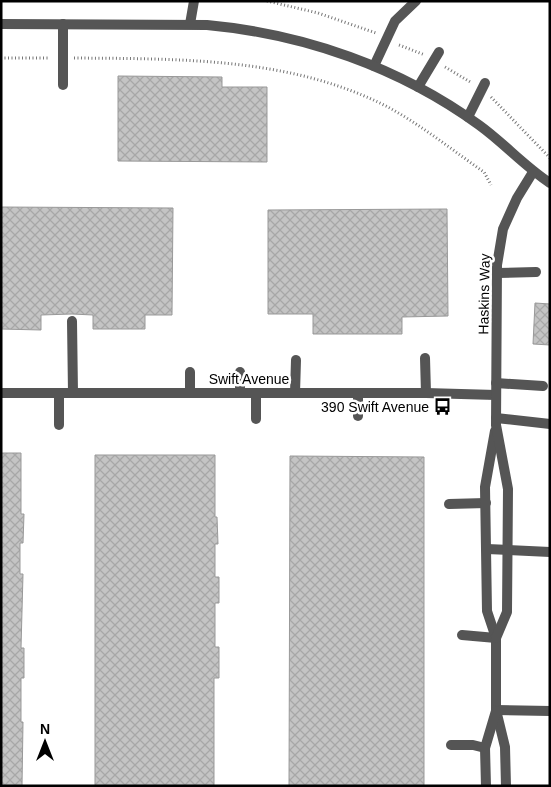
<svg xmlns="http://www.w3.org/2000/svg" width="551" height="787" font-family="Helvetica,sans-serif">
<defs>
<pattern id="building-cross-hatch" width="8" height="8" patternUnits="userSpaceOnUse" patternTransform="scale(1.25)"><rect width="8" height="8" fill="#c4c4c4"/><path d="M0 0l8 8M0 8l8-8" fill="none" stroke="#a7a7a7"/></pattern>
</defs>
<rect width="100%" height="100%" fill="#fff"/>
<g fill="url(#building-cross-hatch)" stroke="#999">
<polygon points="118,76 222,77 222,87 267,87 267,162 118,161"/>
<polygon points="1,207 173,208 172,315 145,315 145,329 93,329 93,315 72,314 41,315 41,330 1,329"/>
<polygon points="447,209 448,316 402,317 402,334 313,334 313,314 268,314 268,210"/>
<polygon points="535,303 550,304 550,345 533,344"/>
<polygon points="1,453 21,453 21,514 24,514 23,543 20,543 20,574 23,574 21,648 24,648 24,678 21,678 21,722 23,722 22,786 1,786"/>
<polygon points="95,455 215,455 215,517 217,517 218,544 215,544 215,577 219,577 219,603 215,603 215,647 219,647 219,678 214,678 214,786 95,786"/>
<polygon points="290,456 424,457 424,786 289,786"/>
</g>
<g fill="none" stroke-linecap="round" stroke-linejoin="round">
<g stroke="#777" stroke-width="3" stroke-dasharray="1 2.5" stroke-linecap="butt">
<polyline points="267,1 318,13 376,33"/>
<polyline points="399,45 425,55"/>
<polyline points="1,58 50,58"/>
<path d="M74 58C180 59 289 57 386 106 420 124 452 150 484 172L491 185"/>
<polyline points="445,67 472,83"/>
<polyline points="491,97 550,158"/>
</g>
<g stroke="#555" stroke-width="10">
<polyline points="63,24 63,85"/>
<polyline points="190,24 194,1"/>
<polyline points="374,66 395,21 416,1"/>
<polyline points="418,87 439,52"/>
<polyline points="468,117 485,83"/>
<polyline points="497,273 536,272"/>
<polyline points="72,321 73,393"/>
<polyline points="425,358 426,393"/>
<polyline points="240,372 240,393"/>
<polyline points="496,383 543,386"/>
<polyline points="59,393 59,425"/>
<polyline points="190,393 190,372"/>
<polyline points="256,393 256,419"/>
<polyline points="295,393 296,360"/>
<polyline points="358,393 358,416"/>
<polyline points="496,418 550,424"/>
<polyline points="449,504 486,503"/>
<polyline points="487,549 550,552"/>
<polyline points="462,635 496,638"/>
<polyline points="451,745 473,745 485,748"/>
</g>
<g stroke="#555" stroke-width="10">
<path d="M1 24 207 25C304 34 399 67 479 125 504 143 524 166 550 183"/>
<polyline points="1,393 426,393 496,395"/>
<polyline points="495,431 485,487 487,611 496,638 496,710 505,747 506,786"/>
<polyline points="496,638 507,612 508,489 496,425 497,265 503,229 517,198 533,172"/>
<polyline points="496,710 550,711"/>
<polyline points="486,786 485,748 496,711"/>
</g>
</g>
<defs>
<symbol id="bus-bare" viewBox="-9 -9 18 18"><path d="M-5-6H5V4H4V6H2V4H-2V6H-4V4H-5ZM-3.5-4V0h7V-4ZM-3.5 1.2v1.5H-2V1.2ZM2 1.2v1.5H3.5V1.2Z" fill="#000" stroke="#fff" stroke-width="2.5" paint-order="stroke"/></symbol>
</defs>
<g fill-rule="evenodd">
<use href="#bus-bare" x="430" y="394" width="25" height="25"/>
</g>
<g text-anchor="middle" dominant-baseline="central" stroke-width="5" stroke-linejoin="round" paint-order="stroke">
<g font-size="14" fill="#000" stroke="#fff">
<text transform="translate(484 294) rotate(-89)">Haskins Way</text>
<text x="249" y="379">Swift Avenue</text>
</g>
<g font-size="14" fill="#000" stroke="#fff" text-anchor="end">
<text x="429" y="407">390 Swift Avenue</text>
</g>
</g>
<rect width="551" height="787" fill="none" stroke="#000000" stroke-width="5"/>
<g transform="translate(45 742)" stroke="#ffffff" stroke-width="4" paint-order="stroke">
<path d="M0-4L9 19L0 12L-9 19Z" fill="#000000"/>
<text y="-8" font-size="14" font-weight="bold" text-anchor="middle" fill="#000000">N</text>
</g>
</svg>
